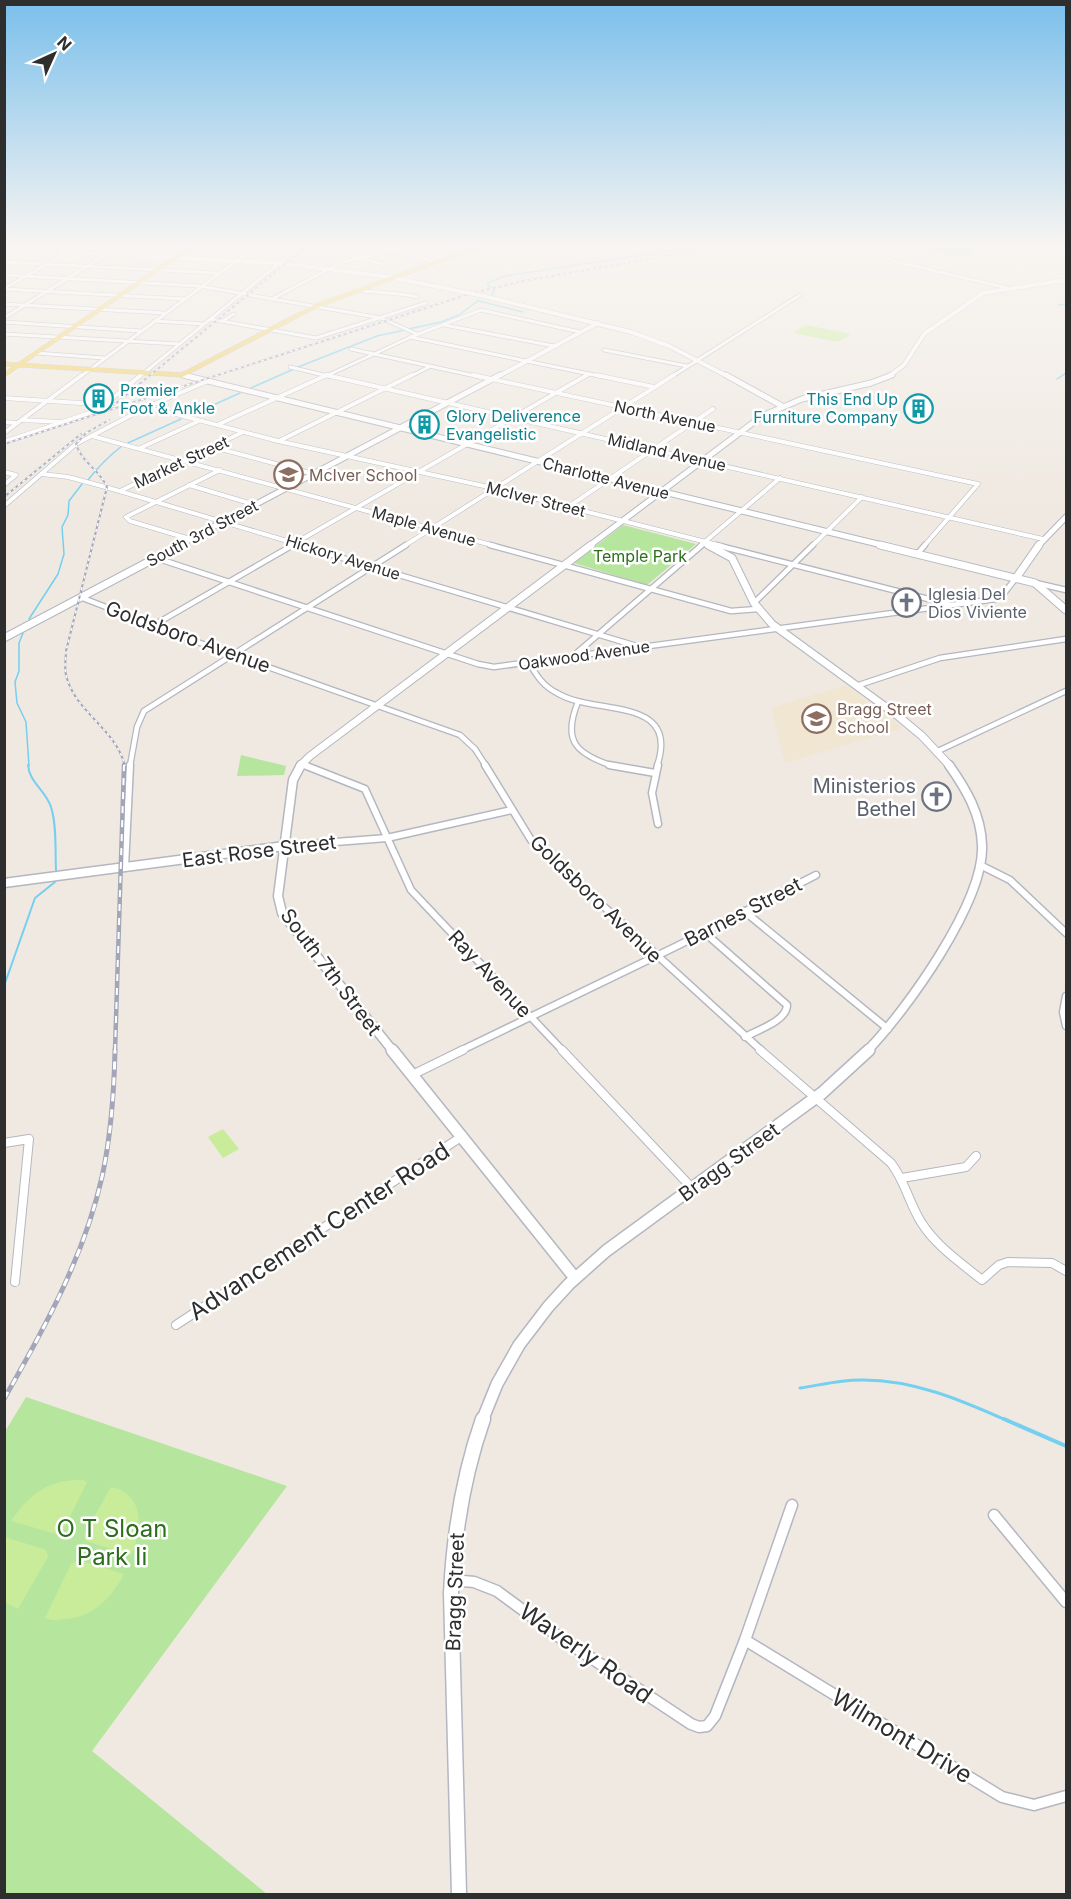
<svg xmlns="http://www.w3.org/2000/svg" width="1071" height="1899" font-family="Inter,sans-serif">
<rect width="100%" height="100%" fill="#efe9e1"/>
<polygon fill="#f0e6d1" points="846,685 902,728 785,763 771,708"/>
<g fill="#b6e59e">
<polygon points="623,525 696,544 647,585 574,563"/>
<polygon points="241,755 286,766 284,775 237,776"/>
<polygon points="26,1397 287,1486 92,1751 267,1894 5,1894 4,1433"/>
</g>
<g fill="#c9ec9a">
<polygon points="806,325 851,334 838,342 793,333"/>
<polygon points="223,1129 239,1149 223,1158 208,1137"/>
<path d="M83 1480 87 1482 63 1531 56 1534 11 1521C29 1494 49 1479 83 1480Z"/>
<path d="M111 1487C146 1494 142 1531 131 1555L86 1541 84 1535Z"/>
<polygon points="5,1537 46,1550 48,1557 18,1609 5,1602"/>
<path d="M78 1560 124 1574C111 1598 94 1617 65 1619 58 1620 52 1621 45 1618L71 1564Z"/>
</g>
<polygon fill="#75cff0" points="917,245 965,245 973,251 969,256 946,254"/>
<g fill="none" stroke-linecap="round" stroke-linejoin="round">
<g stroke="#75cff0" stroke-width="1.5">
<polyline points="492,296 494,289 488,286 488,283 505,276 709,245"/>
<polyline points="479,301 523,312"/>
<polyline points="1059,305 1066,304"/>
<polyline points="298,367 377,336 441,322 459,315 479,300"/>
<polyline points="1057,379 1066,373"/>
<polyline points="251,388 294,369"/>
<polyline points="191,415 240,393"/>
<polyline points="128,443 181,419"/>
<path d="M88 480C98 467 109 456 123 445"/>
<polyline points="29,619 58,574 64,554 62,527 68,515 69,501 82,484"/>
<polyline points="23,633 19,643 19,671 15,682 17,703 26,722 29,766"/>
</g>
<g stroke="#75cff0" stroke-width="2">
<path d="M28 765C29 782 46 791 51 807 57 826 55 850 56 870"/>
<polyline points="4,986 35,898 55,882"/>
</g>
<path stroke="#75cff0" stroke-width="3" d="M800 1388C820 1385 840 1380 860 1380 912 1379 961 1400 1008 1421"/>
<polyline stroke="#75cff0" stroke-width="4" points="1004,1419 1066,1446"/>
<defs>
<g id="street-far5">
<polyline points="372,245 433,261"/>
<polyline points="550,245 561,249"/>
<polyline points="877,245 893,261 1007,288"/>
<polyline points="192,246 251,249"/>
<polyline points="4,249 107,254"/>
<polyline points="326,249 385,265"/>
<polyline points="881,249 894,245"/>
<polyline points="113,252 125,245"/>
<polyline points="302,255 341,245"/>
<polyline points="4,262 218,273"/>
<polyline points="4,275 199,286 381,318 417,334"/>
<polyline points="5,288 67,253"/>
<polyline points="4,289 184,299"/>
<path d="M355 290C376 293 396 292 417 297"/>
<polyline points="272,299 342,262 417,245"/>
<polyline points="4,304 164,313"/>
<polyline points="4,318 107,254"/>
<polyline points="210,319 316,338 426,303"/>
<polyline points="224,320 234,314"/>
<polyline points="154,321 204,324"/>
<polyline points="4,322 141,331"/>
<polyline points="444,325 554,346"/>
<polyline points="4,334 178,344"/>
<polyline points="410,337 604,377"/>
<polyline points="351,349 480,377"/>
<polyline points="604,350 687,366"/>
<polyline points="36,353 104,358"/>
<polyline points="290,367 332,377"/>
<polyline points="80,377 258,245"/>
<polyline points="139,377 292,253"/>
<polyline points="324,377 411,337 481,310 580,332"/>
<polyline points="409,377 431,366"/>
<polyline points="584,377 589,374"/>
<polyline points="671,377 800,295"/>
</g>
<g id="street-far4">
<polyline points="326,375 1043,539"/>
<polyline points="473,375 978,484 924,546"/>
<polyline points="596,375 654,387"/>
<polyline points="4,398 140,407 164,411 278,441 493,488 722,546"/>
<polyline points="22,420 60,422"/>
<polyline points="4,422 17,423"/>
<polyline points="217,425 327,375"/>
<polyline points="4,433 82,375"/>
<polyline points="92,436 495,546"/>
<polyline points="279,441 412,375"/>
<polyline points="4,442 98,410 141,375"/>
<polyline points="213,447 314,474"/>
<polyline points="140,448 199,421"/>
<polyline points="4,472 16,475 4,485"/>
<polyline points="42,474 68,477 109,488 304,546"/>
<polyline points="189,485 256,505"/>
<polyline points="120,491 243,432"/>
<polyline points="4,506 76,444 145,408 208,381"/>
<polyline points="568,507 713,409"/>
<polyline points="190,539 130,521 126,517 220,470"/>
<polyline points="290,546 587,375"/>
<polyline points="404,546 674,375"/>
<polyline points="700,546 780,478"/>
<polyline points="812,546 862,497"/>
</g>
<g id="street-far3">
<polyline points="299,545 640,647"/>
<polyline points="490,545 731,611 758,609"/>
<polyline points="716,545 948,604"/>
<polyline points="918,553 925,545"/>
<polyline points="156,558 478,664 494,667 996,599 1001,597 1016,578"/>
<polyline points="1036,583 1066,590"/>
<polyline points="80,597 186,638 460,735 475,749 486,766"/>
<polyline points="754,603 813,545"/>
<polyline points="154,625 293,545"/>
<polyline points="572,657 702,545"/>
<path d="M529 663C537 676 543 686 557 693 594 716 681 695 657 766"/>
<polyline points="856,686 940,658 1066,639"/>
<path d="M578 702C562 741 576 754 613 766"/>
<polyline points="938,751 1066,691"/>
<polyline points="302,764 308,766"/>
<polyline points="130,766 137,727 144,711 406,545"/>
</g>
<g id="street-far2">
<polyline points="304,765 365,789 411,890 563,1051"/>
<polyline points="485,765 531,840 762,1051"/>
<polyline points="609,765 655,773"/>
<polyline points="658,765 652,793 658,824"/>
<polyline points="284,846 387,838 512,810"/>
<polyline points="982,866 1010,880 1066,933"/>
<polyline points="125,867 130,765"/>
<polyline points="744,911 888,1029"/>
<path d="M704 932 787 1005C787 1021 757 1030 745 1037"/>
<polyline points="1066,996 1063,1012 1066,1026"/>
<polyline points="460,1051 677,946 816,875"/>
</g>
<g id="street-far1">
<polyline points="562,1050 692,1188"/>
<path d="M760 1050 891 1163C905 1181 909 1203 921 1222 936 1246 960 1262 982 1280L999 1265 1008 1262 1052 1263 1066 1271"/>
<polyline points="412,1075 463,1050"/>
<polyline points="4,1143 29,1139 15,1282"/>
<polyline points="902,1178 966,1167 976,1156"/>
<polyline points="176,1325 461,1137"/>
</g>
<g id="street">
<polyline points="994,1515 1066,1602"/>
<polyline points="452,1580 474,1582 497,1591 558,1636 691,1724 699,1727 707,1726 715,1716 745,1640 792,1505"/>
<polyline points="745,1640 1002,1797 1034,1805 1066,1796"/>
</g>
<g id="secondary-far5">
<polyline points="102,245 107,254 288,264 389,277 464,292"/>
<polyline points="479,295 631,332 669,346 729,377"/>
<polyline points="182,375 189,377"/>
<polyline points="497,377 598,323"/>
<polyline points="888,377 904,365 924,334 983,293 1066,280"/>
</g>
<g id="secondary-far4">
<polyline points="183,375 886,546"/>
<polyline points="726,375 782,406"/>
<polyline points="705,543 711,546"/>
<polyline points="177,546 500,375"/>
<polyline points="589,546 762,416 802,399 871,383 892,375"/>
<polyline points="1038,546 1066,517"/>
</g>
<g id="secondary-far3">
<polyline points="708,545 732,558 754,603 772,624 898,716 922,736 950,766"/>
<polyline points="880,545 1035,583 1066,610"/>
<polyline points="1016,578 1039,545"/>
<polyline points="4,638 180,545"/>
<polyline points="300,766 310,756 591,545"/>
</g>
<g id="secondary-far2">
<polyline points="301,765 293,780 278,896 282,913 393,1051"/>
<polyline points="4,883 284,846"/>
<path d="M867 1051C906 1011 985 901 982 845 981 814 966 789 949 765"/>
</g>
<g id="secondary-far1">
<polyline points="392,1050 575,1278"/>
<polyline points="482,1421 497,1384 519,1345 548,1307 569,1284 606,1251 822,1093 869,1050"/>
</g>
<path id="secondary" d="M459 1894 451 1593C454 1533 463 1476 483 1419"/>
<g id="primary">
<polyline points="4,364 182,375 316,306 483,245"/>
<polyline points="4,375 193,245"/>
</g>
</defs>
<use href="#street-far5" stroke="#b4b7c1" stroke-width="4.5"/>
<use href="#street-far4" stroke="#b4b7c1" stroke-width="5"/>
<use href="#street-far3" stroke="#b4b7c1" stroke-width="7"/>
<use href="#street-far2" stroke="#b4b7c1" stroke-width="9"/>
<use href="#street-far1" stroke="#b4b7c1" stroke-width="10"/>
<use href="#street" stroke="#b4b7c1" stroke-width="13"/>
<use href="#secondary-far5" stroke="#b4b7c1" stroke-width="5"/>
<use href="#secondary-far4" stroke="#b4b7c1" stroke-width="7"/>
<use href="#secondary-far3" stroke="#b4b7c1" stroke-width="9"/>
<use href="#secondary-far2" stroke="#b4b7c1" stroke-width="11"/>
<use href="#secondary-far1" stroke="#b4b7c1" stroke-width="14"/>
<use href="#secondary" stroke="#b4b7c1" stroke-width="17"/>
<use href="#primary" stroke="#c9c9c9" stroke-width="5"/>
<use href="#street-far5" stroke="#fff" stroke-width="3"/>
<use href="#street-far4" stroke="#fff" stroke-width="4"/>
<use href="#street-far3" stroke="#fff" stroke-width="4.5"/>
<use href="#street-far2" stroke="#fff" stroke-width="6"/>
<use href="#street-far1" stroke="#fff" stroke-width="8"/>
<use href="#street" stroke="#fff" stroke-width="10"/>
<use href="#secondary-far5" stroke="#fff" stroke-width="4"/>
<use href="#secondary-far4" stroke="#fff" stroke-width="5"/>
<use href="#secondary-far3" stroke="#fff" stroke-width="7"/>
<use href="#secondary-far2" stroke="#fff" stroke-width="8"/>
<use href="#secondary-far1" stroke="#fff" stroke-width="11"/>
<use href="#secondary" stroke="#fff" stroke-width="14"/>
<use href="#primary" stroke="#f2d163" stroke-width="4"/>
<defs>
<g id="rail-far2">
<polyline points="114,405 308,245"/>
<path d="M109 420 86 433 76 444C81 462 100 470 107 487L66 651C66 659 64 667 66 675 75 713 115 727 125 766"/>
<polyline points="4,444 469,294 523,281 728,245"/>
<polyline points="4,497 81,434"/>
</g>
<polyline id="rail-far1" points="115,1051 124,765"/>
<path id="rail" d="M4 1399C44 1329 84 1257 102 1177 111 1136 114 1093 115 1050"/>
</defs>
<use href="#rail-far2" stroke="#a3a6b8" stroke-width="2"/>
<use href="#rail-far1" stroke="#a3a6b8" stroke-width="4.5"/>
<use href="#rail" stroke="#a3a6b8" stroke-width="5"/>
<use href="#rail-far2" stroke="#fff" stroke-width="1.5" stroke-dasharray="3" stroke-linecap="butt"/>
<use href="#rail-far1" stroke="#fff" stroke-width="2" stroke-dasharray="7" stroke-linecap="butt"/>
<use href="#rail" stroke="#fff" stroke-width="3" stroke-dasharray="8" stroke-linecap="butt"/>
<defs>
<polyline id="secondary-bridge" points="464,292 479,295"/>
</defs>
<use href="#secondary-bridge" stroke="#b4b7c1" stroke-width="5" stroke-linecap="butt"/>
<use href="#secondary-bridge" stroke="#fff" stroke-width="4"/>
</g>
<linearGradient id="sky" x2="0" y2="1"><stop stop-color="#7abfeb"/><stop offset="0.48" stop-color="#f8f5f2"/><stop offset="1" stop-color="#f8f5f2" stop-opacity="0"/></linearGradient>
<rect width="1071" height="511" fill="url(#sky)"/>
<defs>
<symbol id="building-ring" viewBox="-11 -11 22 22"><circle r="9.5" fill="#fff" stroke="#0f9aa8" stroke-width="1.5"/><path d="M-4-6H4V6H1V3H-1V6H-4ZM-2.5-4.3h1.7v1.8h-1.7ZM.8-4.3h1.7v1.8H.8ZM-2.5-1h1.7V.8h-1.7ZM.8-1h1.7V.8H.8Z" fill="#0f9aa8"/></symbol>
<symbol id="school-ring" viewBox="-11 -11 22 22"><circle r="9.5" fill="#fff" stroke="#8d6e63" stroke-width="1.5"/><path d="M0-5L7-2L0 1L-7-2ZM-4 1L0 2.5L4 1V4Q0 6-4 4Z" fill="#8d6e63"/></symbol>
<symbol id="church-ring" viewBox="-11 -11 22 22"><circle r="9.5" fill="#fff" stroke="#6b7280" stroke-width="1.5"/><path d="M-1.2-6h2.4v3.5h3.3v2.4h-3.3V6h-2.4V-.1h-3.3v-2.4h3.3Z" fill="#6b7280"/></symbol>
</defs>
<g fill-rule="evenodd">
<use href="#building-ring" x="82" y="382" width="33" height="33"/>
<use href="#building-ring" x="902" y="392" width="33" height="33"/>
<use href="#building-ring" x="408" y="408" width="33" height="33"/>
<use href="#school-ring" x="272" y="458" width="33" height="33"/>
<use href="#church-ring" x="890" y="586" width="33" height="33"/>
<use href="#school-ring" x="800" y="702" width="33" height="33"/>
<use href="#church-ring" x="920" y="780" width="33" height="33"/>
</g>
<g text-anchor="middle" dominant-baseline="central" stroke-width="5" stroke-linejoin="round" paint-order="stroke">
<g font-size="16" fill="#0d838f" stroke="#fff" text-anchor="start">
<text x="120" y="390">Premier<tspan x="120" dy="18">Foot &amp; Ankle</tspan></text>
<text x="898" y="399" text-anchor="end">This End Up<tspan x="898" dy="18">Furniture Company</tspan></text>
<text x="446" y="416">Glory Deliverence<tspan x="446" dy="18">Evangelistic</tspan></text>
</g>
<g font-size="16" fill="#2e2e2e" stroke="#fff">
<text transform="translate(665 416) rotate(12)">North Avenue</text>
<text transform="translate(667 452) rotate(13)">Midland Avenue</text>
<text transform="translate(181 462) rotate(-25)">Market Street</text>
<text transform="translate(606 478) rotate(14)">Charlotte Avenue</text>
<text transform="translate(536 499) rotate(14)">McIver Street</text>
<text transform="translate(424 526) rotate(16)">Maple Avenue</text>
<text transform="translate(202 533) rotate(-28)">South 3rd Street</text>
<text transform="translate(343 557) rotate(17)">Hickory Avenue</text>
<text transform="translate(584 655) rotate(-8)">Oakwood Avenue</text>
</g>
<g font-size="16" fill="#785e54" stroke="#fff" text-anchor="start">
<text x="309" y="475">McIver School</text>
<text x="837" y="709">Bragg Street<tspan x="837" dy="18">School</tspan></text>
</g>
<g font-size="16" fill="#2c6e1b" stroke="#fff">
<text x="640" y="556">Temple Park</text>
</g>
<g font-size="16" fill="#5b616d" stroke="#fff" text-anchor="start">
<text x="928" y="594">Iglesia Del<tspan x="928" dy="18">Dios Viviente</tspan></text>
</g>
<g font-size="20" fill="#2e2e2e" stroke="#fff">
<text transform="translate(188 637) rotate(20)">Goldsboro Avenue</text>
<text transform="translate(259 851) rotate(-7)">East Rose Street</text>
<text transform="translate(596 899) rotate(44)">Goldsboro Avenue</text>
<text transform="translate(743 912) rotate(-27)">Barnes Street</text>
<text transform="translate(331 972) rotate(53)">South 7th Street</text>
<text transform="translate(490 974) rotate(47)">Ray Avenue</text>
<text transform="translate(729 1162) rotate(-36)">Bragg Street</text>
<text transform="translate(455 1592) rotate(-88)">Bragg Street</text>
</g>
<g font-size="20" fill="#5b616d" stroke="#fff" text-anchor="end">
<text x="916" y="786">Ministerios<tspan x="916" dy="23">Bethel</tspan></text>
</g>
<g font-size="24" fill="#2e2e2e" stroke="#fff">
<text transform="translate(319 1231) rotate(-33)">Advancement Center Road</text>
<text transform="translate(586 1653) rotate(35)">Waverly Road</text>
<text transform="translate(902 1736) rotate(31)">Wilmont Drive</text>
</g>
<g font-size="24" fill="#2c6e1b" stroke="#fff">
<text x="112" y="1528">O T Sloan<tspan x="112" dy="28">Park Ii</tspan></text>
</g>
</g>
<rect width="1071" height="1899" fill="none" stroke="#2e2e2e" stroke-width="12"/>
<g transform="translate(54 54) rotate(45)" stroke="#ffffff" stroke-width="4.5" paint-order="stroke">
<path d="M0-4.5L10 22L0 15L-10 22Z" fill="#2e2e2e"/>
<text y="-9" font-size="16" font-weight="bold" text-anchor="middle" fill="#2e2e2e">N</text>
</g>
</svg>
